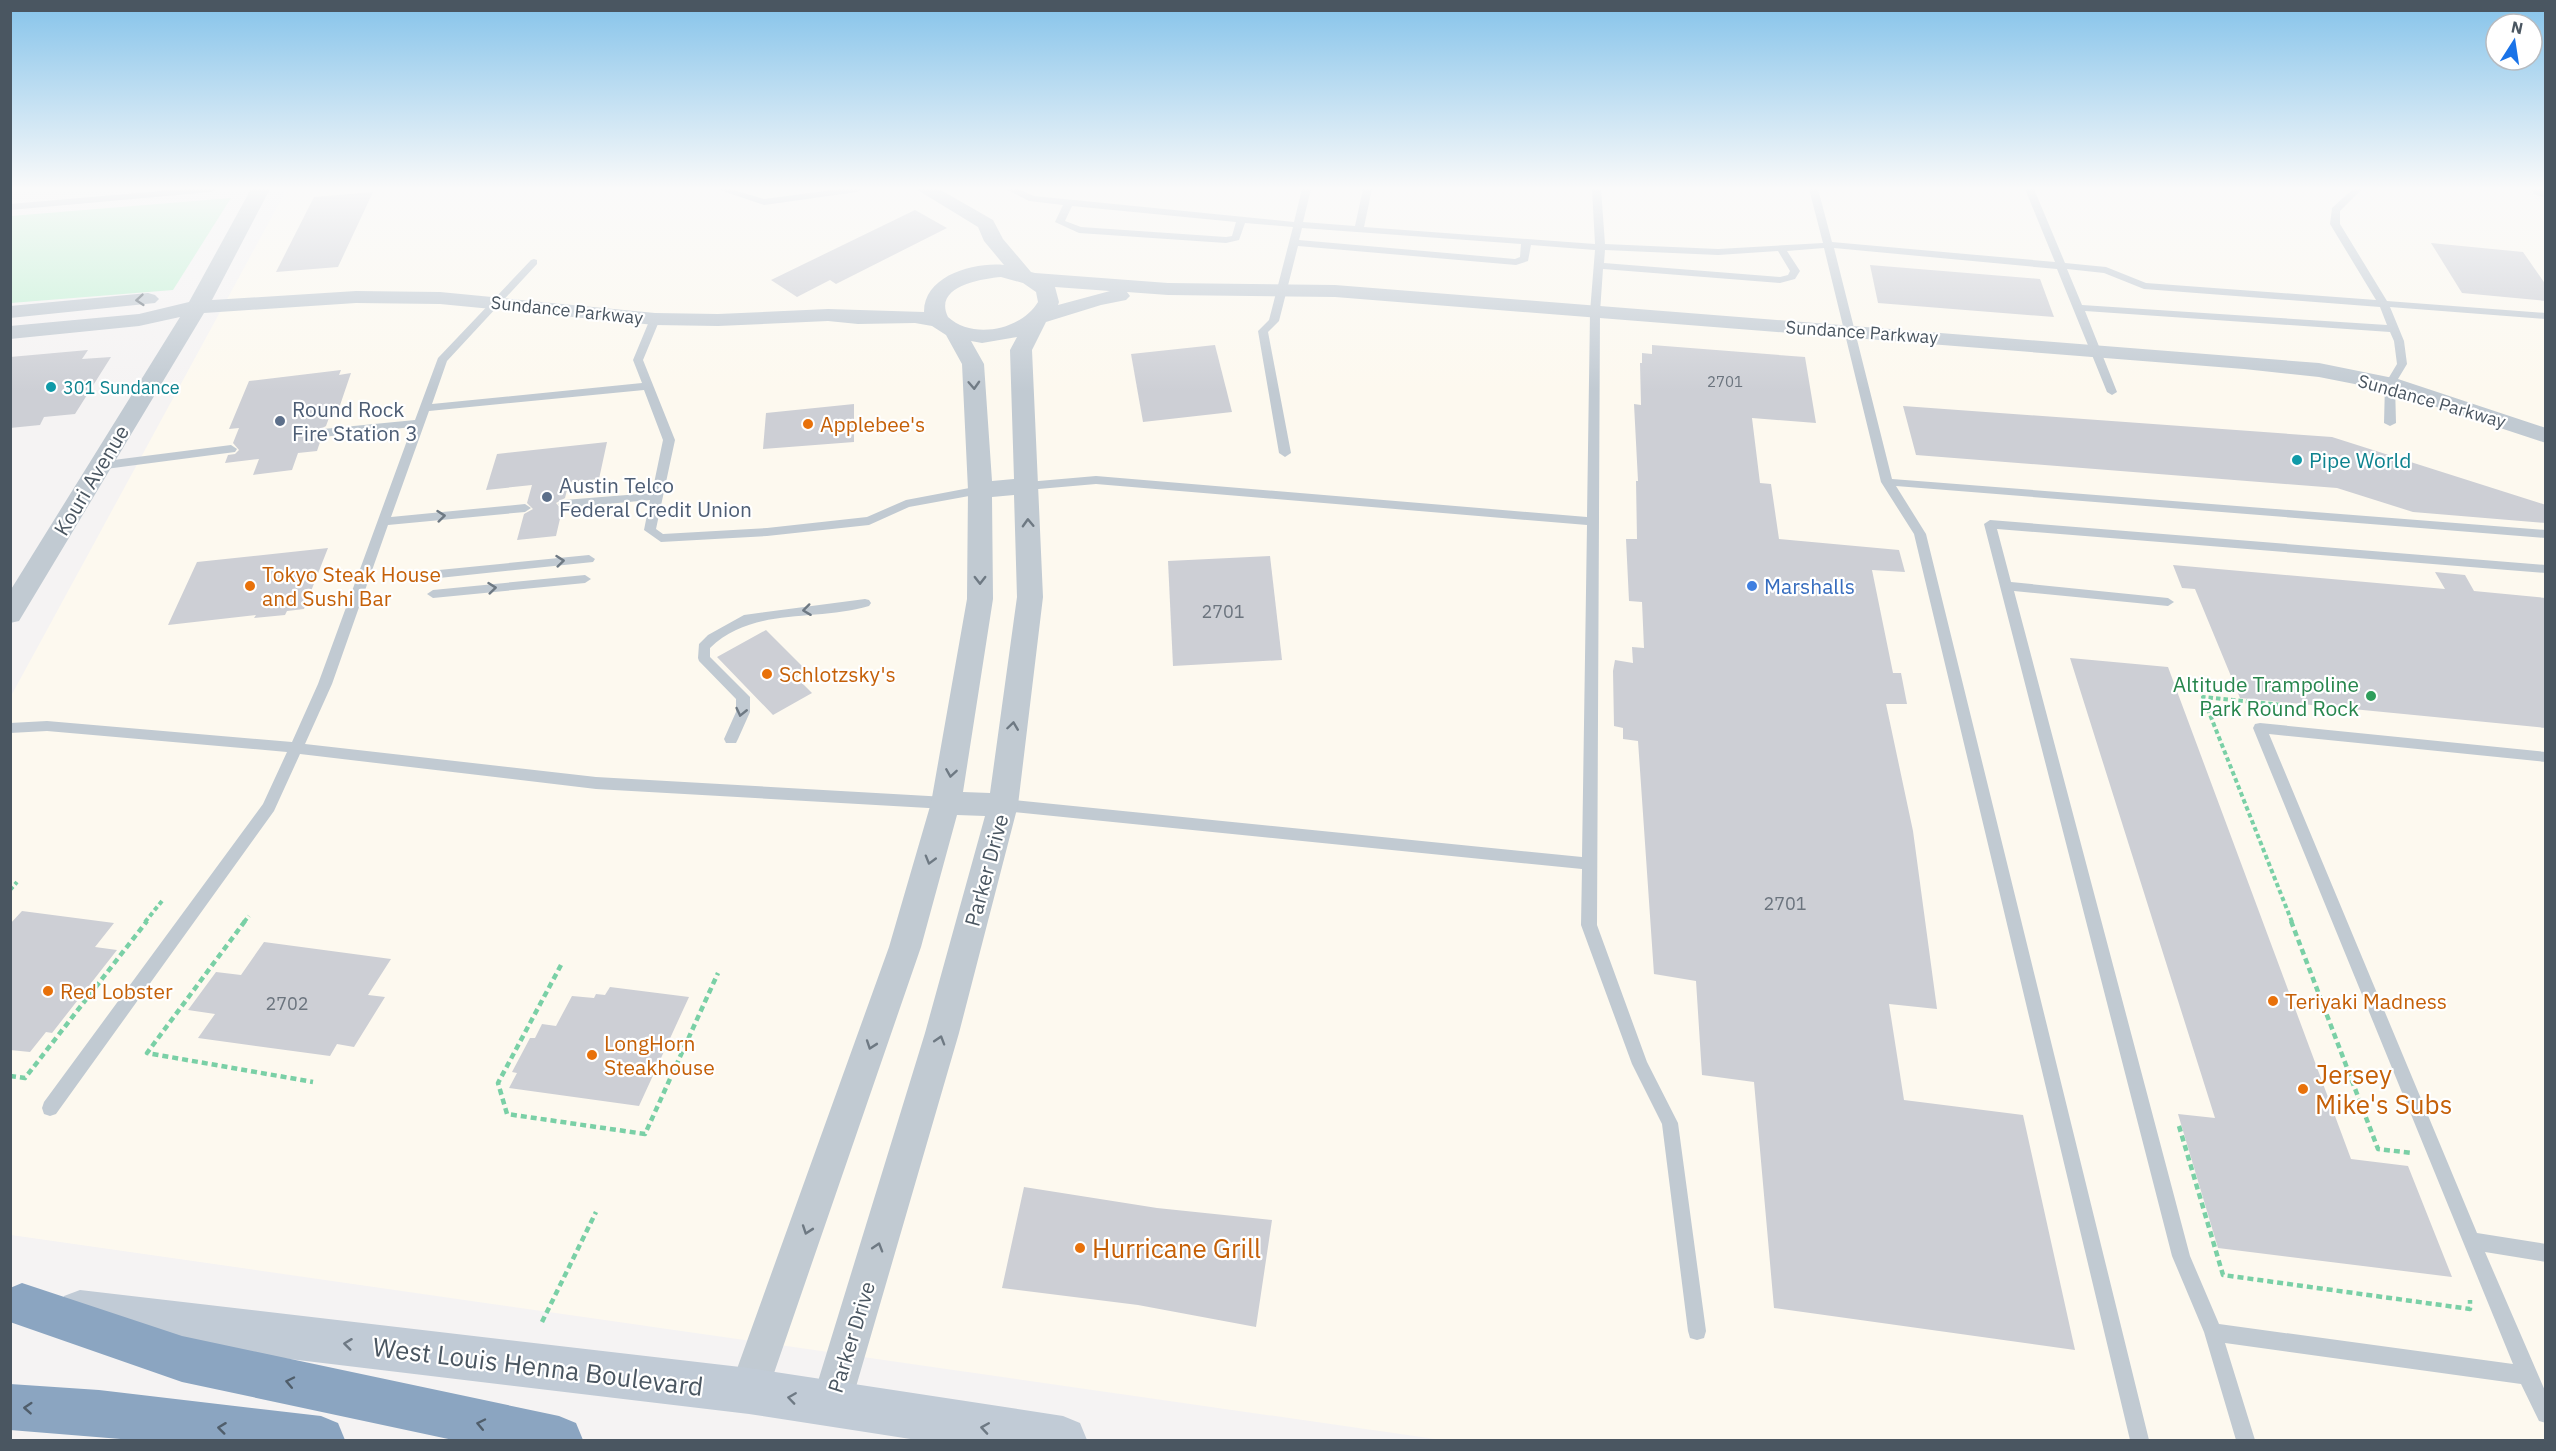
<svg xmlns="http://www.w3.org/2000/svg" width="2556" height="1451" font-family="'IBM Plex Sans',sans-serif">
<rect width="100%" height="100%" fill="#f5f3f3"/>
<polygon fill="#fdf9ef" points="287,189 2521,189 2545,206 2545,1440 1442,1440 11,1235 11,696"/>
<polygon fill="#c3f1d5" points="231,198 173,290 11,303 11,216"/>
<g fill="#cdcfd5">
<polygon points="373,192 338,267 276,272 314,197"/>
<polygon points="915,210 947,228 836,284 830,280 797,297 771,280"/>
<polygon points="2431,243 2523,252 2546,285 2546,301 2462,293"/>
<polygon points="1870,265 2040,279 2054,317 1878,303"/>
<polygon points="1215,345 1232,412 1143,422 1131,354"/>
<polygon points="1652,345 1805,357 1816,423 1752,418 1760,483 1771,484 1779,539 1899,550 1905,572 1872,570 1893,673 1901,673 1907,704 1886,704 1913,831 1937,1009 1889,1004 1904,1100 2023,1115 2075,1350 1774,1308 1754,1082 1702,1075 1696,981 1654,974 1638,741 1623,739 1623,728 1614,726 1613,671 1615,660 1633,663 1632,647 1644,648 1642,602 1629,601 1626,539 1637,539 1636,481 1638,481 1634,404 1641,405 1640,363 1642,363 1642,353 1652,354"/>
<polygon points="88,350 82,359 111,357 75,414 44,417 40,425 10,428 10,357"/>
<polygon points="341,370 339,375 351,373 337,414 330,415 326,426 315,432 321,439 317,451 298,453 292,470 253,475 259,459 225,463 228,455 235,454 239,450 233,443 239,428 229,429 249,381"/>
<polygon points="854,404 854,442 763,449 766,413"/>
<polygon points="1903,406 2332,437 2546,505 2546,523 2413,512 2337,488 1916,455"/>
<polygon points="607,442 599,479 569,482 565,498 556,503 562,510 556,536 517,540 524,514 533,509 527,503 532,485 486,490 497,454"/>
<polygon points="328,548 304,609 287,611 285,615 254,618 256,615 168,625 197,562"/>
<polygon points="1270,556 1282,660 1173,666 1168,561"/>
<polygon points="2173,565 2445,589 2435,572 2465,575 2474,591 2546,598 2546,728 2240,698 2195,589 2182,588"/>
<polygon points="766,630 807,671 796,677 812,693 773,715 717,657"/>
<polygon points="2070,658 2168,667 2351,1159 2408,1166 2452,1277 2218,1248 2178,1114 2215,1118"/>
<polygon points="22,911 114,923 95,947 117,950 52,1033 46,1032 30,1052 10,1050 10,924"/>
<polygon points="264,942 391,959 368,995 385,997 354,1047 337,1044 330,1056 198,1038 215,1014 188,1010 216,972 241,975"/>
<polygon points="610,987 689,997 639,1106 509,1088 517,1073 512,1072 530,1038 535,1038 542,1024 556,1026 572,996 594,998 596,994 605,995"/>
<polygon points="1024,1187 1157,1208 1272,1220 1256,1327 1138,1305 1002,1288"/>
</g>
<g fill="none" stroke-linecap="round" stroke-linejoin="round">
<g stroke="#7ad0a6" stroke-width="4" stroke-dasharray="4.5 3" stroke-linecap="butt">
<polyline points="10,890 17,882"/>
<polyline points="145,922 162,901"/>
<polyline points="244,922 249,916"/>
<polyline points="2292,922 2203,697 2292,706 2295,713"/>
</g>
<g stroke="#7ad0a6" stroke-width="4.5" stroke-dasharray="6 4" stroke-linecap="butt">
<polyline points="245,921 147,1053 313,1082"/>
<polyline points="2291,921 2378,1149 2412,1153"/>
<polyline points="561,965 498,1083 507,1114 645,1134 718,973"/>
<polyline points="10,1076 25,1078 147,921"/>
<polyline points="2179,1126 2223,1275 2470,1309 2470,1300"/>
<polyline points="542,1322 596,1212"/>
</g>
<g fill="#c1cad2" fill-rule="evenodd">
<polygon points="184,189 216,189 211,192 10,210 10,204"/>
<polygon points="717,189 730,189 764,199 840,189 862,189 857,192 764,205"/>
<path d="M1006 189H1018L1034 196 1294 222 1302 189H1311L1303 222 1355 226 1363 189H1372L1364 227 1595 244 1592 189H1601L1605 244 1718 249 1823 243 1809 189H1818L1832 242 2055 262 2025 189H2034L2065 263 2106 267 2146 283 2376 300 2330 224 2332 208 2353 189H2362L2340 211V224L2387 301 2546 313V319L2390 307 2404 341 2407 364 2395 384 2396 423 2390 426 2384 423 2385 384 2397 364 2394 341 2390 332 2085 311 2117 392 2112 395 2107 392 2057 269 1834 248 1892 479 2546 530V538L1896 486 1926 534 2149 1440H2130L1914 534 1881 482 1824 248 1787 251 1800 271 1795 279 1780 283 1603 269 1600 312 1597 925 1647 1062 1678 1123 1706 1331 1704 1338 1697 1340 1690 1338 1688 1331 1662 1124 1632 1064 1581 925 1582 869 1003 811 998 809 996 805 998 801 1003 799 1582 857 1587 525 1096 484 1027 490 1021 486 1027 482 1096 476 1587 517 1590 312 1595 250 1531 245 1528 261 1516 265 1298 246 1279 321 1268 332 1291 453 1285 457 1279 453 1258 331 1269 320 1293 227 1245 223 1239 240 1226 243 1079 233 1055 222 1063 205 1029 201ZM1072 206 1236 222 1232 236 1226 237 1081 227 1065 221ZM1302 228 1521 244 1520 257 1515 259 1299 240ZM1605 250 1718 255 1778 251 1790 271 1788 275 1780 277 1604 263ZM2067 269 2104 273 2144 289 2380 307 2387 325 2082 305Z"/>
<polygon points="534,259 537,260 537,264 447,361 432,404 642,383 633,360 650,319 655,316 659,317 660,319 643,360 675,440 656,529 663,534 767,528 867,517 906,500 980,486 986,490 980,494 909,507 869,525 767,536 661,542 644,530 650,500 564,508 558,504 564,500 652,493 663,440 644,390 429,411 391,517 525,504 531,508 525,512 388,525 332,684 305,744 596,777 946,797 951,799 953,803 951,807 946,809 596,789 300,754 274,811 56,1114 50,1116 44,1114 42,1108 44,1102 263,804 287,752 47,731 10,733 10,723 47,721 292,742 318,684 412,427 323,437 317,433 323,429 415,420 438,358 531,260"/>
<polygon points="231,445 237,449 235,452 98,470 92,466 98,462"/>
<polygon points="1990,520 2546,565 2546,573 1997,529 2011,582 2168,598 2174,602 2168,606 2014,591 2190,1256 2219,1324 2513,1364 2253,728 2255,724 2260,723 2546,752 2546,762 2269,734 2477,1233 2546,1244 2546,1262 2485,1252 2546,1393 2546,1423 2539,1421 2521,1384 2225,1343 2255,1440 2236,1440 2204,1332 2172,1256 1984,524"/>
<polygon points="589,555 595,559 593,562 439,578 433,574 439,570"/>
<polygon points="585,575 591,579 585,583 433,598 427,594 433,590"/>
<path d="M865 599 869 600 871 603 869 606C816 622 753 606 710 648V657L750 697V712L738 739 736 743H726L724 739 736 712V699L699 661 698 658 699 644 708 635 744 615Z"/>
</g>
<g fill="#c1cad2" fill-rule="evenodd">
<path d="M251 189H270L212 300 356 291 440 292 655 313 718 314 828 309 924 312C924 275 975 262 1004 265L984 241 978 227 916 189H939L993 220 1003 239 1031 272 1035 273 1168 283 1335 285 2319 363 2398 379 2546 428V443L2385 390 2319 377 2244 369 1335 297 1168 295 1127 292 1130 296 1126 300 1101 305 1046 322 1032 350 1043 597 1018 805 959 1033 851 1404 845 1418 831 1424 817 1418 811 1404 925 1033 985 816 957 815 921 947 763 1405 749 1411 735 1405 729 1391 889 947 931 803 967 599 968 490 962 364 946 335 932 326 915 323 858 324 828 321 718 326 655 325 440 304 356 303 204 313 19 621 10 623V591L180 317 139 326 10 339V326L139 314 189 302ZM1001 277 1023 283 1036 292 1038 302C1021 330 973 340 948 317 933 286 981 279 1001 277ZM1055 287 1110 291 1058 305 1059 302ZM1017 337 1010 350 1014 479 992 481 984 364 971 341 982 343ZM1014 495 1017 597 990 793 963 792 993 599 992 497Z"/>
<polygon points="148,293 155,295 159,299 155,303 10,318 10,306"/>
</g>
<g fill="#c1cbd6" fill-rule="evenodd">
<polygon points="2531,189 2546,189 2546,198 2534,194"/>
<polygon points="80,1290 749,1368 1063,1416 1080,1423 1087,1440 917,1440 749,1414 80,1334 64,1328 58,1312 64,1296"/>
</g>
<g fill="#8ba5c1" fill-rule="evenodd">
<polygon points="22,1283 182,1336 559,1416 576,1423 583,1440 453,1440 182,1382 10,1322 10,1288"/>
<polygon points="10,1384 99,1390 321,1416 338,1423 345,1440 133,1440 10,1430"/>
</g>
</g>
<defs><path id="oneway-chevron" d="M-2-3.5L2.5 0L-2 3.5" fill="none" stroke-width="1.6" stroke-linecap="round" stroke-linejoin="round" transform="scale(1.5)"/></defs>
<g stroke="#6e7983">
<use href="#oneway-chevron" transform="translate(140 300) rotate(175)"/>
<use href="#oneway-chevron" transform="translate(974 385) rotate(87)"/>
<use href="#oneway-chevron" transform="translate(441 516) rotate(-6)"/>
<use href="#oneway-chevron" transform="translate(1028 523) rotate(-92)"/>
<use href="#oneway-chevron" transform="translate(560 561) rotate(-6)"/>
<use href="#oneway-chevron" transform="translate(980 580) rotate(90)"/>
<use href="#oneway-chevron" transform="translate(492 588) rotate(-6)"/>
<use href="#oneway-chevron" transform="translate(807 610) rotate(173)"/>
<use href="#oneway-chevron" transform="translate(741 712) rotate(103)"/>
<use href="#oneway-chevron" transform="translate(1013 726) rotate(-82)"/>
<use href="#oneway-chevron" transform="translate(951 773) rotate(99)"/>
<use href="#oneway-chevron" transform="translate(930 860) rotate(106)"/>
<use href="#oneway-chevron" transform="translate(940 1040) rotate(-73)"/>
<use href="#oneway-chevron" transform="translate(871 1045) rotate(109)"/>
<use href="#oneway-chevron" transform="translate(807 1230) rotate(109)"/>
<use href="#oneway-chevron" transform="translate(878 1247) rotate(-73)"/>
</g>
<g stroke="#6e7984">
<use href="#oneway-chevron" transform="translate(348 1344) rotate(-173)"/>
<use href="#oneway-chevron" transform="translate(792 1398) rotate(-172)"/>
<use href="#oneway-chevron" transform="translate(985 1428) rotate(-171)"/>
</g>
<g stroke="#505e6b">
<use href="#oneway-chevron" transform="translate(290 1382) rotate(-168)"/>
<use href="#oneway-chevron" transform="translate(28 1408) rotate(-176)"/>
<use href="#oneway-chevron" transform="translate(481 1424) rotate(-168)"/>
<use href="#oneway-chevron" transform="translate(222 1428) rotate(-173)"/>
</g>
<linearGradient id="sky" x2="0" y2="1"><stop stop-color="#85c3ea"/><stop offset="0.48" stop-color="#fafafa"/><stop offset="1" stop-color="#fafafa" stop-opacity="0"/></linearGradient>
<rect width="2556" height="392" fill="url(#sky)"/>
<g fill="#0f9aa8" stroke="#fff" stroke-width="2">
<circle cx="51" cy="387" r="6"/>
<circle cx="2297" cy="460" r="6"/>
</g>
<g fill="#5c6f8a" stroke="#fff" stroke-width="2">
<circle cx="280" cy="421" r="6"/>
<circle cx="547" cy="497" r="6"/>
</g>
<g fill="#e8710a" stroke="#fff" stroke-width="2">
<circle cx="808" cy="424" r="6"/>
<circle cx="250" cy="586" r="6"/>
<circle cx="767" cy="674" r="6"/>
<circle cx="48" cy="991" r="6"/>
<circle cx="2273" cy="1001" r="6"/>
<circle cx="592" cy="1055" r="6"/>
<circle cx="2303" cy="1089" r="6"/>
<circle cx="1080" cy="1248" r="6"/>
</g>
<circle fill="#3f7fe0" stroke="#fff" stroke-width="2" cx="1752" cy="586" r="6"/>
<circle fill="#2e9e5b" stroke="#fff" stroke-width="2" cx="2371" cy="696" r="6"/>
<g text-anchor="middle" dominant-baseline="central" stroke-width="4.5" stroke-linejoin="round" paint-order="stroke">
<g font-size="15" fill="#6b747e">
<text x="1725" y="381">2701</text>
</g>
<g font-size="18" fill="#4a5661" stroke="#fff">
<text transform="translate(567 310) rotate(6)">Sundance Parkway</text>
<text transform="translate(1862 332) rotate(4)">Sundance Parkway</text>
<text transform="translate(2432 401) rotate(16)">Sundance Parkway</text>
</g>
<g font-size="18" fill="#0d838f" stroke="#fff" text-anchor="start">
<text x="63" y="387">301 Sundance</text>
</g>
<g font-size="18" fill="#6b747e">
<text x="1223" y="611">2701</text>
<text x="1785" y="903">2701</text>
<text x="287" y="1003">2702</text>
</g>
<g font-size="21" fill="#4e5e75" stroke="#fff" text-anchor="start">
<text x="292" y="409">Round Rock<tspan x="292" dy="24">Fire Station 3</tspan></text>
<text x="559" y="485">Austin Telco<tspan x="559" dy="24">Federal Credit Union</tspan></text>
</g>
<g font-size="21" fill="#c56008" stroke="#fff" text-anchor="start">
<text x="820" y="424">Applebee's</text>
<text x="262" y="574">Tokyo Steak House<tspan x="262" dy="24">and Sushi Bar</tspan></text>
<text x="779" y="674">Schlotzsky's</text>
<text x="60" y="991">Red Lobster</text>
<text x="2285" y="1001">Teriyaki Madness</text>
<text x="604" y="1043">LongHorn<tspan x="604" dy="24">Steakhouse</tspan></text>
</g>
<g font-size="21" fill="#0d838f" stroke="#fff" text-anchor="start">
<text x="2309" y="460">Pipe World</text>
</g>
<g font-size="21" fill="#4a5661" stroke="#fff">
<text transform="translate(91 480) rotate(-59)">Kouri Avenue</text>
<text transform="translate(986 870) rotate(-75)">Parker Drive</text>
<text transform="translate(851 1337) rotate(-73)">Parker Drive</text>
</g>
<g font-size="21" fill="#366cbe" stroke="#fff" text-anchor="start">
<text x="1764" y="586">Marshalls</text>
</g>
<g font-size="21" fill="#27864d" stroke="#fff" text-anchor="end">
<text x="2359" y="684">Altitude Trampoline<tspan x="2359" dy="24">Park Round Rock</tspan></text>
</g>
<g font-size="26" fill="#c56008" stroke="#fff" text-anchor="start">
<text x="2315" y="1074">Jersey<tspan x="2315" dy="30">Mike's Subs</tspan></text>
<text x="1092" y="1248">Hurricane Grill</text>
</g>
<g font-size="26" fill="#4a5661" stroke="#fff">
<text transform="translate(538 1366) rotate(7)">West Louis Henna Boulevard</text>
</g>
</g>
<rect width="2556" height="1451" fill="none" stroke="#4a5661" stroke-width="24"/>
<g transform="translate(2514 42) rotate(12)"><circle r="28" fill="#ffffff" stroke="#b7bbc0" stroke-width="1.5"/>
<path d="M0-4.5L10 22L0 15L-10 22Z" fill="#1a73e8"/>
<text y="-9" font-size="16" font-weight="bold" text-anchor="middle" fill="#4a5661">N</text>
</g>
</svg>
